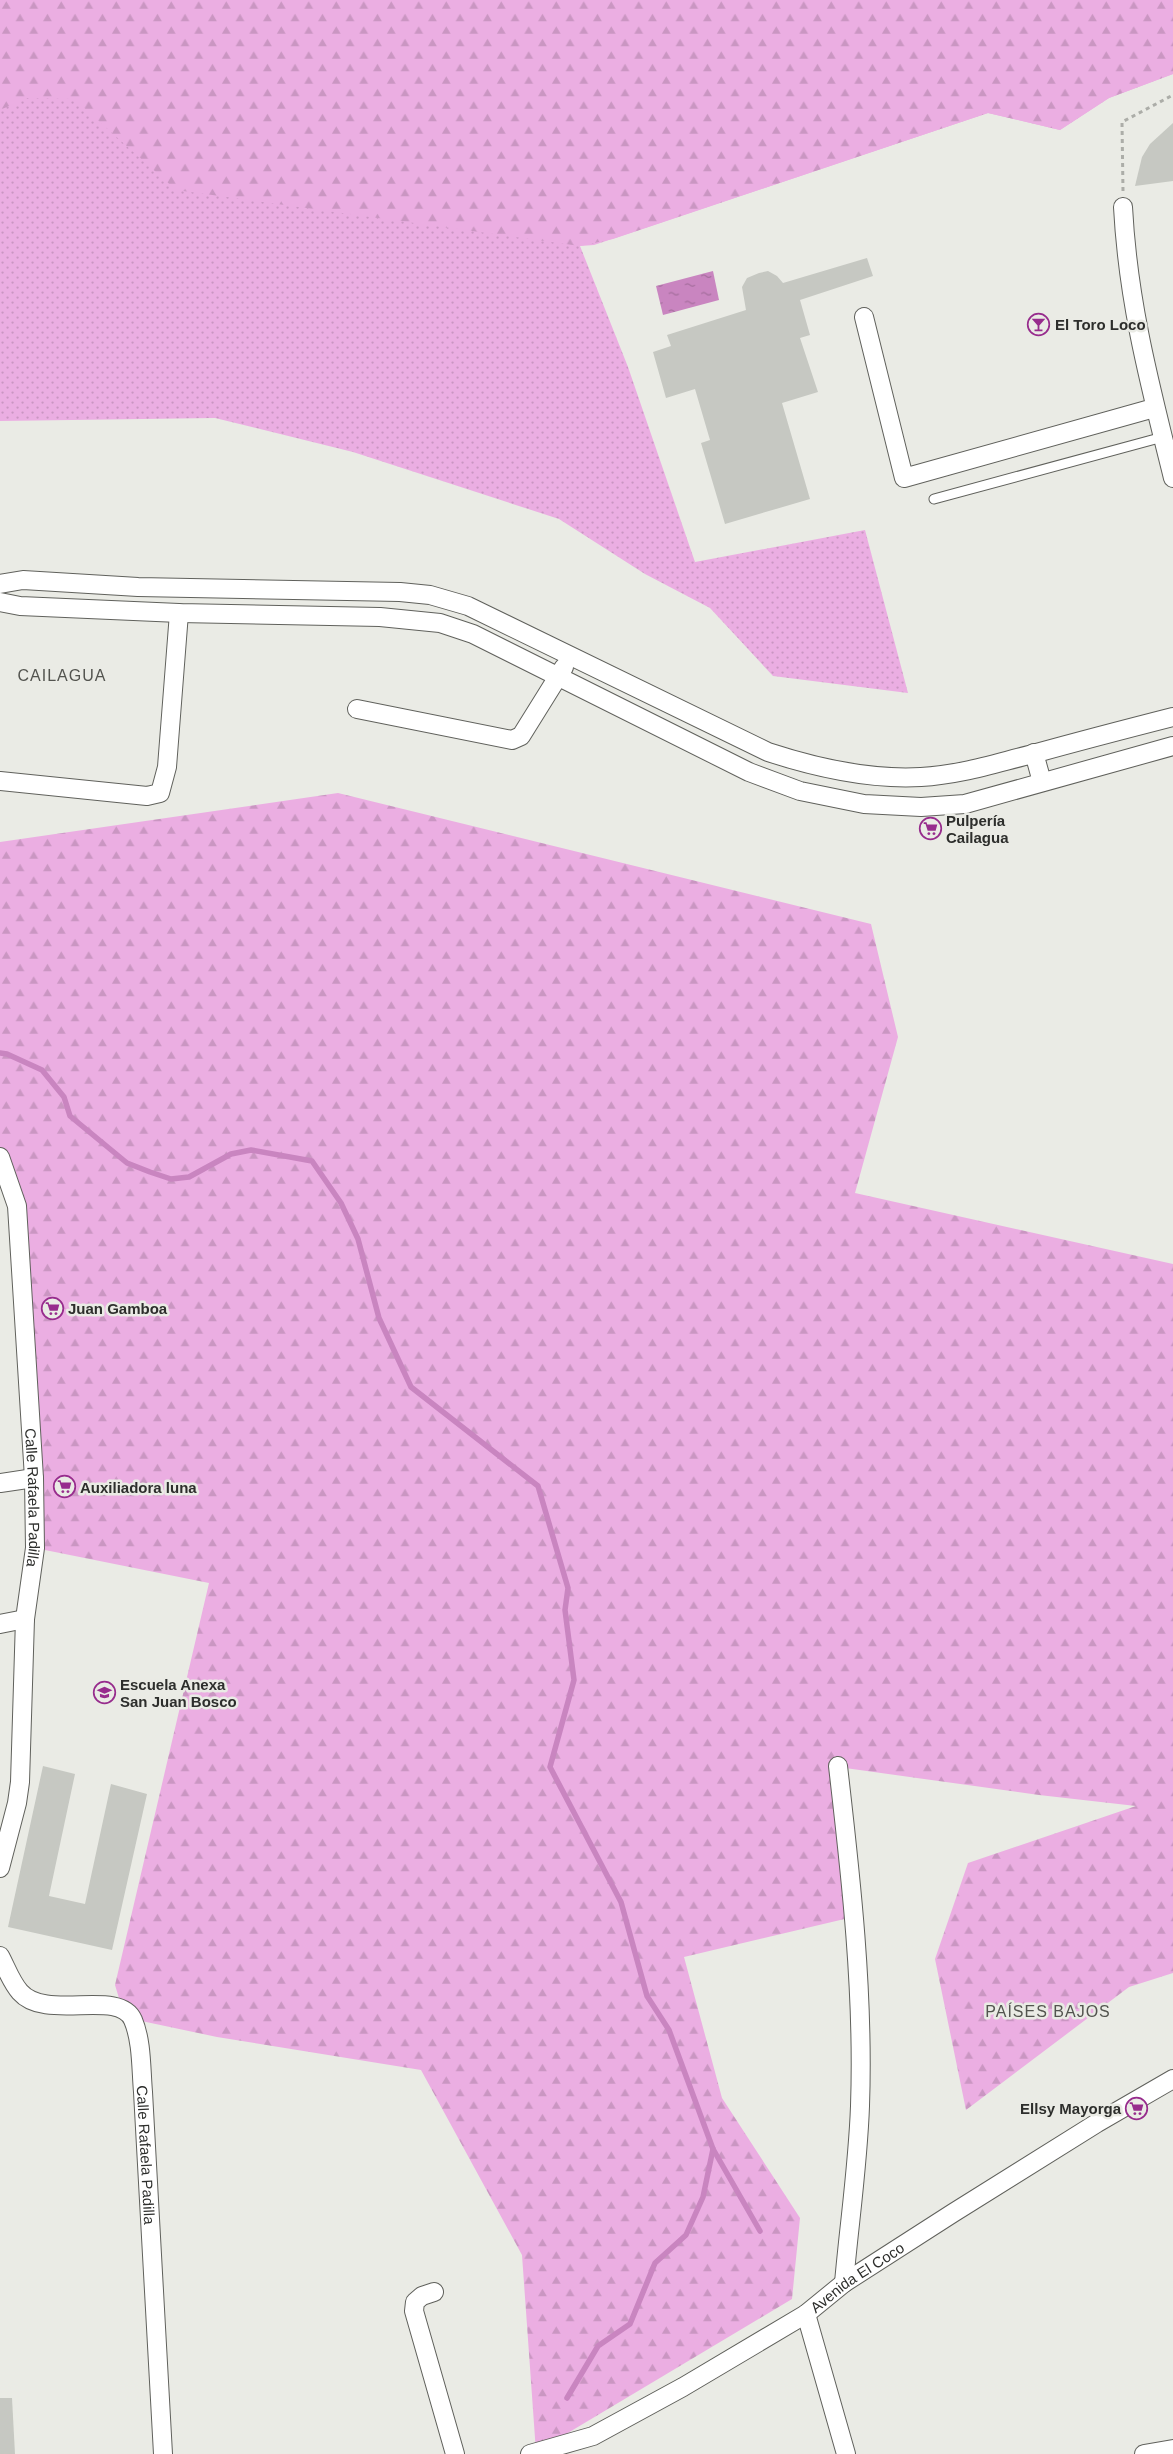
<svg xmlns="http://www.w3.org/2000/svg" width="1173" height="2454" font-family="Arial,sans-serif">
<defs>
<pattern id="grass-dots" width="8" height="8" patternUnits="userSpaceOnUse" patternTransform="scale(1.25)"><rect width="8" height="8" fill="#ebaee2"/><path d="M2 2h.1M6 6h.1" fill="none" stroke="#ca96c2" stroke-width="1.8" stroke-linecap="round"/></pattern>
<pattern id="forest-firs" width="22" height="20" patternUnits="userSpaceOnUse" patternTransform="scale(1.25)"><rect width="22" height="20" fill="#ebaee2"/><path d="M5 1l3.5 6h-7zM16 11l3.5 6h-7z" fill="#ca96c2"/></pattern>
<pattern id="water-ripples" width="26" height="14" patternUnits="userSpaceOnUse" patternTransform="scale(1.25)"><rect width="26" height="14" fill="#c985c0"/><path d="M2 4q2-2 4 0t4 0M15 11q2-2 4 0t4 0" fill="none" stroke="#a46d9c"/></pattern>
</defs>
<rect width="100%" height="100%" fill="#eaebe5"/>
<polygon fill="url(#grass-dots)" points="0,0 1173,0 1173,74 1109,98 1060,130 988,113 594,245 580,246 628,367 695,562 865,530 908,693 773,676 710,608 645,574 559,519 353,452 215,418 0,421"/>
<g fill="url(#forest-firs)">
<polygon points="0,0 1173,0 1173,74 1109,98 1060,130 988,113 613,239 580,246 176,190 74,99 27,98 0,110"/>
<polygon points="338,793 871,924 898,1037 855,1193 1173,1264 1173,1973 1129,1987 966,2110 935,1959 968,1863 1136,1806 1039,1795 838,1767 853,1917 684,1957 722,2098 800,2218 792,2299 536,2452 522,2255 421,2070 217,2037 132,2019 122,2008 115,1985 209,1583 35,1548 17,1206 0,1181 0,842"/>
</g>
<polygon fill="url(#water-ripples)" points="713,271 719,300 663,315 656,286"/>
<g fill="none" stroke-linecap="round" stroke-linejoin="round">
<g stroke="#c985c0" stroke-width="5.5">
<polyline points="0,1053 7,1054 42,1070 64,1097 70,1116 127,1163 150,1172 171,1179 189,1177 231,1154 251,1150 312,1161 341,1203 358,1239 379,1318 411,1387 538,1486 568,1588 565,1610 574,1680 550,1767 621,1902 647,1996 669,2030 713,2149 760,2231"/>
<polyline points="567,2398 598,2346 630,2324 655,2263 686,2235 703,2197 713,2149"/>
</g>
</g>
<g fill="#c6c8c2">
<polygon points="1173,123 1173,181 1135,186 1142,157 1150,144"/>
<polygon points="867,258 873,276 800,300 810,335 800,338 818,392 782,403 810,499 725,524 701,443 710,440 695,389 666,398 653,352 671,346 667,335 746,310 742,287 747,278 759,273 768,271 777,276 783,283"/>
<polygon points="43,1766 75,1774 49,1896 85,1904 111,1784 147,1794 112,1950 8,1927"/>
<polygon points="0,2398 12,2398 15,2454 0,2454"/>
</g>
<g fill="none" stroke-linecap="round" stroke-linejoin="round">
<defs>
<polyline id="service" points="934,499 1163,437"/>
<g id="minor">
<path d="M1123 207C1128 303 1150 385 1173 478"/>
<polyline points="864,317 904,478 1154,408"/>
<path d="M0 584 23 580 138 587 400 592 430 595 468 606 768 752C817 768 869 780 921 777 960 775 996 763 1033 754 1080 741 1126 729 1173 717"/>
<polyline points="0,602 20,606 179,613 380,617 440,623 473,634 749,772 800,791 864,804 921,807 965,804 1173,746"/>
<polyline points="357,709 512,740 521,736 564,667"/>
<polyline points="1034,753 1042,782"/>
<polyline points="0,781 147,796 160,793 167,767 179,613"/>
<path id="s1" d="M0 1157 17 1206 34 1478 35 1548 25 1619 20 1782 17 1803 0 1868"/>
<polyline points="0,1483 34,1478"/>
<polyline points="0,1624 25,1619"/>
<path d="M838 1766C851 1878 864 1993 860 2106 858 2165 849 2225 844 2283"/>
<path id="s2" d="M0 1956C6 1967 11 1982 20 1992 46 2022 119 1988 133 2020 142 2041 141 2069 143 2092L163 2454"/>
<polyline points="434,2292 422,2296 415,2302 414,2311 455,2454"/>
<polyline points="806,2314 846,2454"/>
<path id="s3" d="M530 2454 593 2436 683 2387 806 2314 844 2283 953 2213 1097 2123 1173 2079"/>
<polyline points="1144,2454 1173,2449"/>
</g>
</defs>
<use href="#service" stroke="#60615c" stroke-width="11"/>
<use href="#minor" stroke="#60615c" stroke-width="20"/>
<polyline stroke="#acada8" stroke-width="3" stroke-dasharray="4 4" stroke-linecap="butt" points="1123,191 1122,122 1173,95"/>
<use href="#service" stroke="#fff" stroke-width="9"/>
<use href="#minor" stroke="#fff" stroke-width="18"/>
</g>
<defs>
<symbol id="bar-ring" viewBox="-11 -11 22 22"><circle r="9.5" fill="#eaebe5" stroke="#972c8d" stroke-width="1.5"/><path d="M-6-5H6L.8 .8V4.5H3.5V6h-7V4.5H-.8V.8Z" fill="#972c8d"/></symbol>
<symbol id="supermarket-ring" viewBox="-11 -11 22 22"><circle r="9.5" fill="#eaebe5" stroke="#972c8d" stroke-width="1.5"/><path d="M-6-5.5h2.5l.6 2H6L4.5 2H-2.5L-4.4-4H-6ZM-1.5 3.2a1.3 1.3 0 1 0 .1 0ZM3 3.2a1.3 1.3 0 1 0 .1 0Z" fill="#972c8d"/></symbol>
<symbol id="school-ring" viewBox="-11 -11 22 22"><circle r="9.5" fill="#eaebe5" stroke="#972c8d" stroke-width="1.5"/><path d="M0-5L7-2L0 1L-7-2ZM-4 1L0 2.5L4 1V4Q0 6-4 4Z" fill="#972c8d"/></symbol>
</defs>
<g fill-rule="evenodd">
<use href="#bar-ring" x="1026" y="312" width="25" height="25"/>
<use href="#supermarket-ring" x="918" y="816" width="25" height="25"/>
<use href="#supermarket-ring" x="40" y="1296" width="25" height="25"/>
<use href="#supermarket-ring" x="52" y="1474" width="25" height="25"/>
<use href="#school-ring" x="92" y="1680" width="25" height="25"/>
<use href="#supermarket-ring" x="1124" y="2096" width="25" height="25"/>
</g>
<g text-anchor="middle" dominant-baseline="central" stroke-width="5" stroke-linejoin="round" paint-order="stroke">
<g font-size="15" font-weight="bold" fill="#2d2e2c" stroke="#eaebe5" text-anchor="start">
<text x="1055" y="324">El Toro Loco</text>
<text x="946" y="820">Pulpería<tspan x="946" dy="17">Cailagua</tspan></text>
<text x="68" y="1308">Juan Gamboa</text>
<text x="80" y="1487">Auxiliadora luna</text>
<text x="120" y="1684">Escuela Anexa<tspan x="120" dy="17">San Juan Bosco</tspan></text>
<text x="1121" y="2108" text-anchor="end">Ellsy Mayorga</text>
</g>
<g font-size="15" fill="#2d2e2c" stroke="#eaebe5">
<text stroke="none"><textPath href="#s1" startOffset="344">Calle Rafaela Padilla</textPath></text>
<text stroke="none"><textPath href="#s2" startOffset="299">Calle Rafaela Padilla</textPath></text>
<text stroke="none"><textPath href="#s3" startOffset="374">Avenida El Coco</textPath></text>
</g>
<g font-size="16" letter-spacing="1" fill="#53544f" stroke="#eaebe5">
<text x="62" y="675">CAILAGUA</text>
<text x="1048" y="2011">PAÍSES BAJOS</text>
</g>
</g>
</svg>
